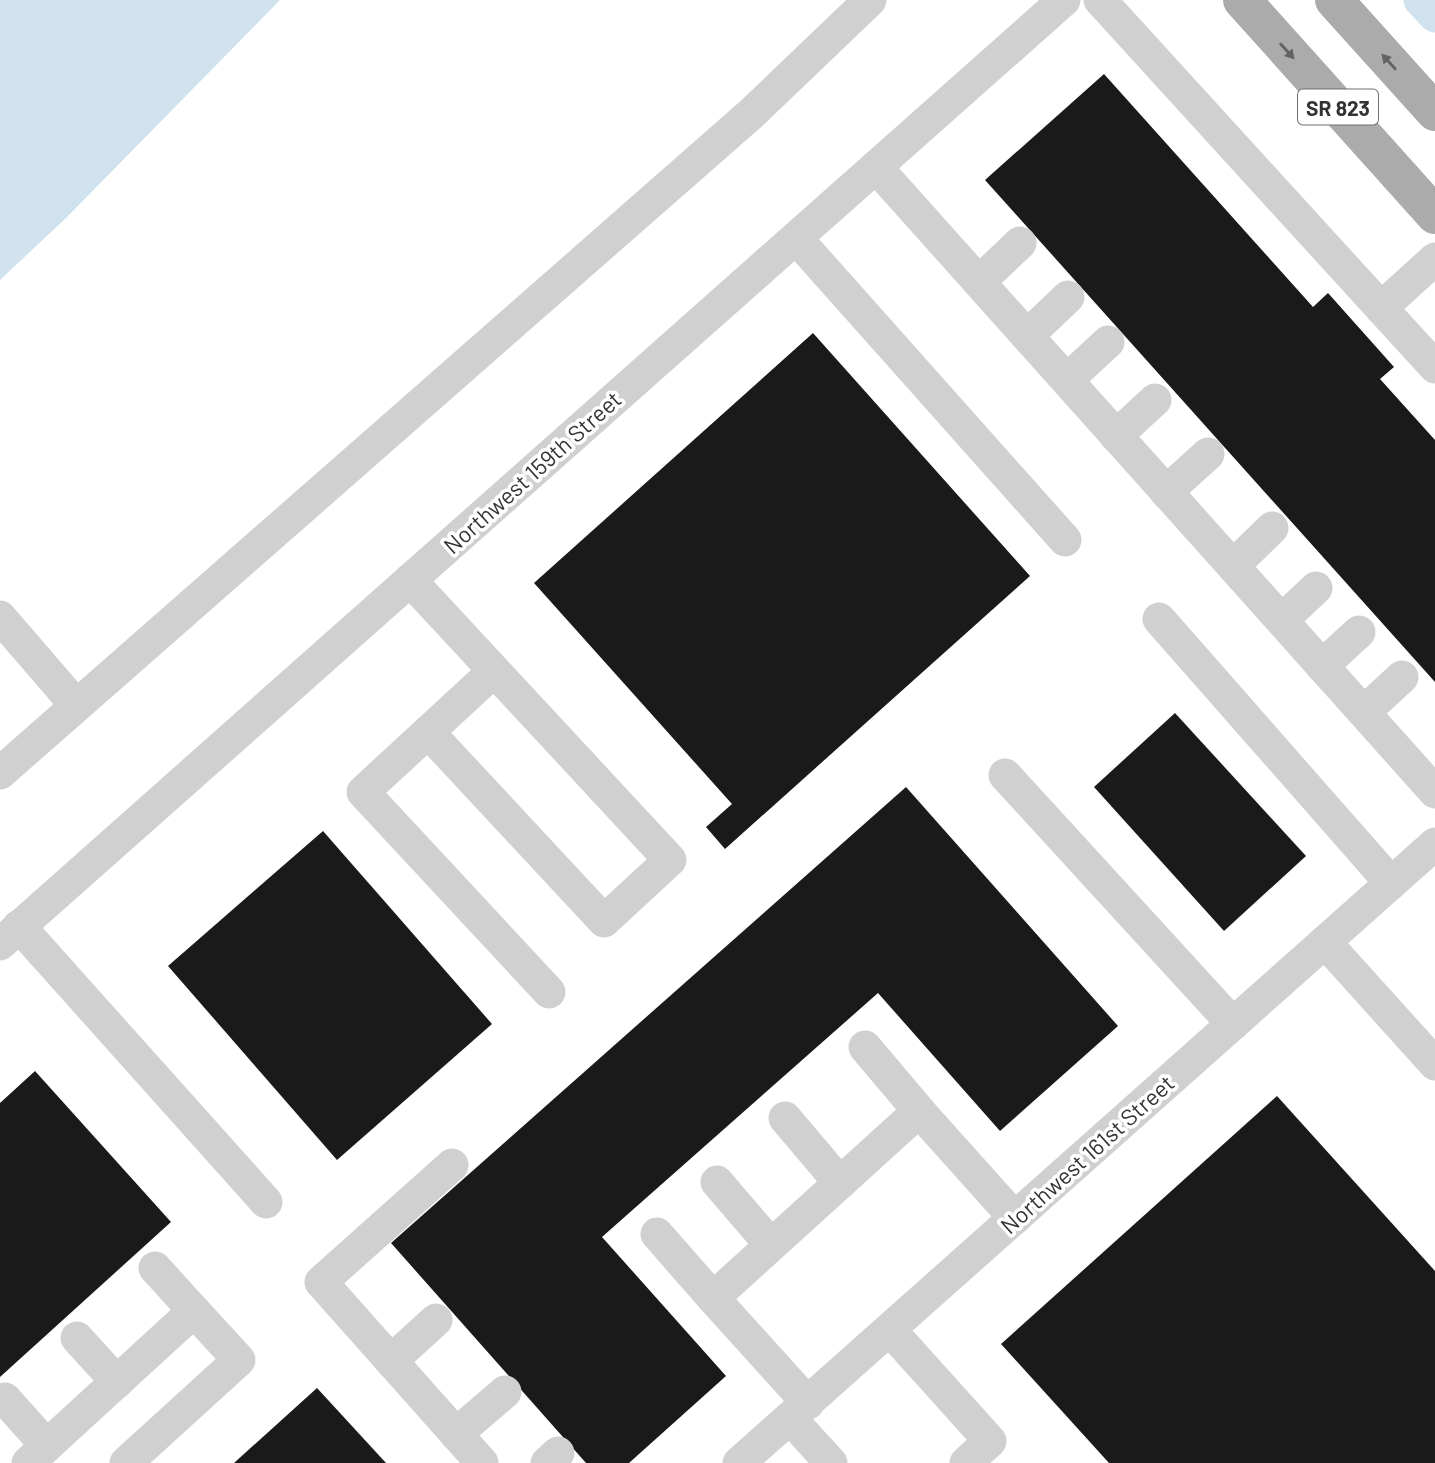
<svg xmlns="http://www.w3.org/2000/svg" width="1435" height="1463" font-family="Barlow,sans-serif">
<rect width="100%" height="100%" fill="#fff"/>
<polygon fill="#cfe2ee" points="0,0 280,0 66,218 0,280"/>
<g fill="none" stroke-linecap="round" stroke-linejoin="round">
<polyline stroke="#cfe2ee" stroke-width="33" points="1420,0 1435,16"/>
</g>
<g fill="#1a1a1a">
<polygon points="1104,74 1313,307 1328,293 1394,367 1380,379 1435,440 1435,682 985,180"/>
<polygon points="813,333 1030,576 725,849 706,827 732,804 534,583"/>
<polygon points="1175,713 1306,856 1224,931 1094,787"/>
<polygon points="906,787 1118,1026 1000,1131 878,993 602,1237 726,1376 629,1463 586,1463 391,1243"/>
<polygon points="323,831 492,1024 337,1160 168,966"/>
<polygon points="35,1071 171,1222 0,1377 0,1103"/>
<polygon points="1277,1096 1435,1271 1435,1463 1109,1463 1001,1344"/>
<polygon points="317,1388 386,1463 234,1463"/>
</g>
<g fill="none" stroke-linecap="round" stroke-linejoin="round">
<g stroke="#d0d0d0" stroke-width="33">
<polyline points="1100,0 1435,367"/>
<polyline points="876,167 1435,792"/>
<polyline points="796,238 1065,540"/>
<polyline points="979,282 1020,243"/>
<polyline points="1381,308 1435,259"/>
<polyline points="1027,336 1068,297"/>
<polyline points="1067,380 1108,342"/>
<polyline points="1116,436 1155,400"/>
<polyline points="1166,492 1208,454"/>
<polyline points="1233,566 1272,528"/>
<polyline points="410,580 670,860 604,921 428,732 363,792 549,992"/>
<polyline points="0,617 75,704"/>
<polyline points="1159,619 1391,883"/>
<polyline points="1282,620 1316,588"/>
<polyline points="1322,666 1359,632"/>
<polyline points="1364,712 1402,677"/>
<polyline points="428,732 494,671"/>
<polyline points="0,773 752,113 870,0"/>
<polyline points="1005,775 1233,1024"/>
<polyline points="19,926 266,1202"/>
<polyline points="1325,942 1435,1064"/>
<polyline points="0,944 1064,0"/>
<polyline points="865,1047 919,1111"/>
<polyline points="785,1118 840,1183"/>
<polyline points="452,1165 321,1282 482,1463"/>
<polyline points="717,1182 771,1245"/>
<polyline points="657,1234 713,1298"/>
<polyline points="890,1330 990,1441 966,1463"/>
<polyline points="77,1338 117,1382"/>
<polyline points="391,1361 436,1320"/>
<polyline points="5,1399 47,1446"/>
<polyline points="808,1403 713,1298 919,1111 1015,1218"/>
<polyline points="790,1418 831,1463"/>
<polyline points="456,1434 505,1392"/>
<polyline points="28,1463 194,1311 155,1268"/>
<polyline points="126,1463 239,1360 194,1311"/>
<polyline points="547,1463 558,1453"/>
<polyline points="739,1463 1435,844"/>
</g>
<g stroke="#ababab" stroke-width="38">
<polyline points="1242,0 1435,215"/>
<polyline points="1334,0 1435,112"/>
</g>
</g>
<defs><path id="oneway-solid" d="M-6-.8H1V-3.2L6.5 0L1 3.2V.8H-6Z" transform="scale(1.75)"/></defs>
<g fill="#636363">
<use href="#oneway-solid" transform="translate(1287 51) rotate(48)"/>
<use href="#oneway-solid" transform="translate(1389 62) rotate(-132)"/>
</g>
<g text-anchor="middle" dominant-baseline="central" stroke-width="7" stroke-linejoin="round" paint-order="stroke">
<rect fill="#fff" stroke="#707070" stroke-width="2" x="1298" y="89.5" width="80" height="35" rx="5"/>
<g font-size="21" font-weight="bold" fill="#333">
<text x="1338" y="107">SR 823</text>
</g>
<g font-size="23" fill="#333" stroke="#fff">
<text transform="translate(532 472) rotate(-42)">Northwest 159th Street</text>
<text transform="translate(1087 1154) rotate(-42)">Northwest 161st Street</text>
</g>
</g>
</svg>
